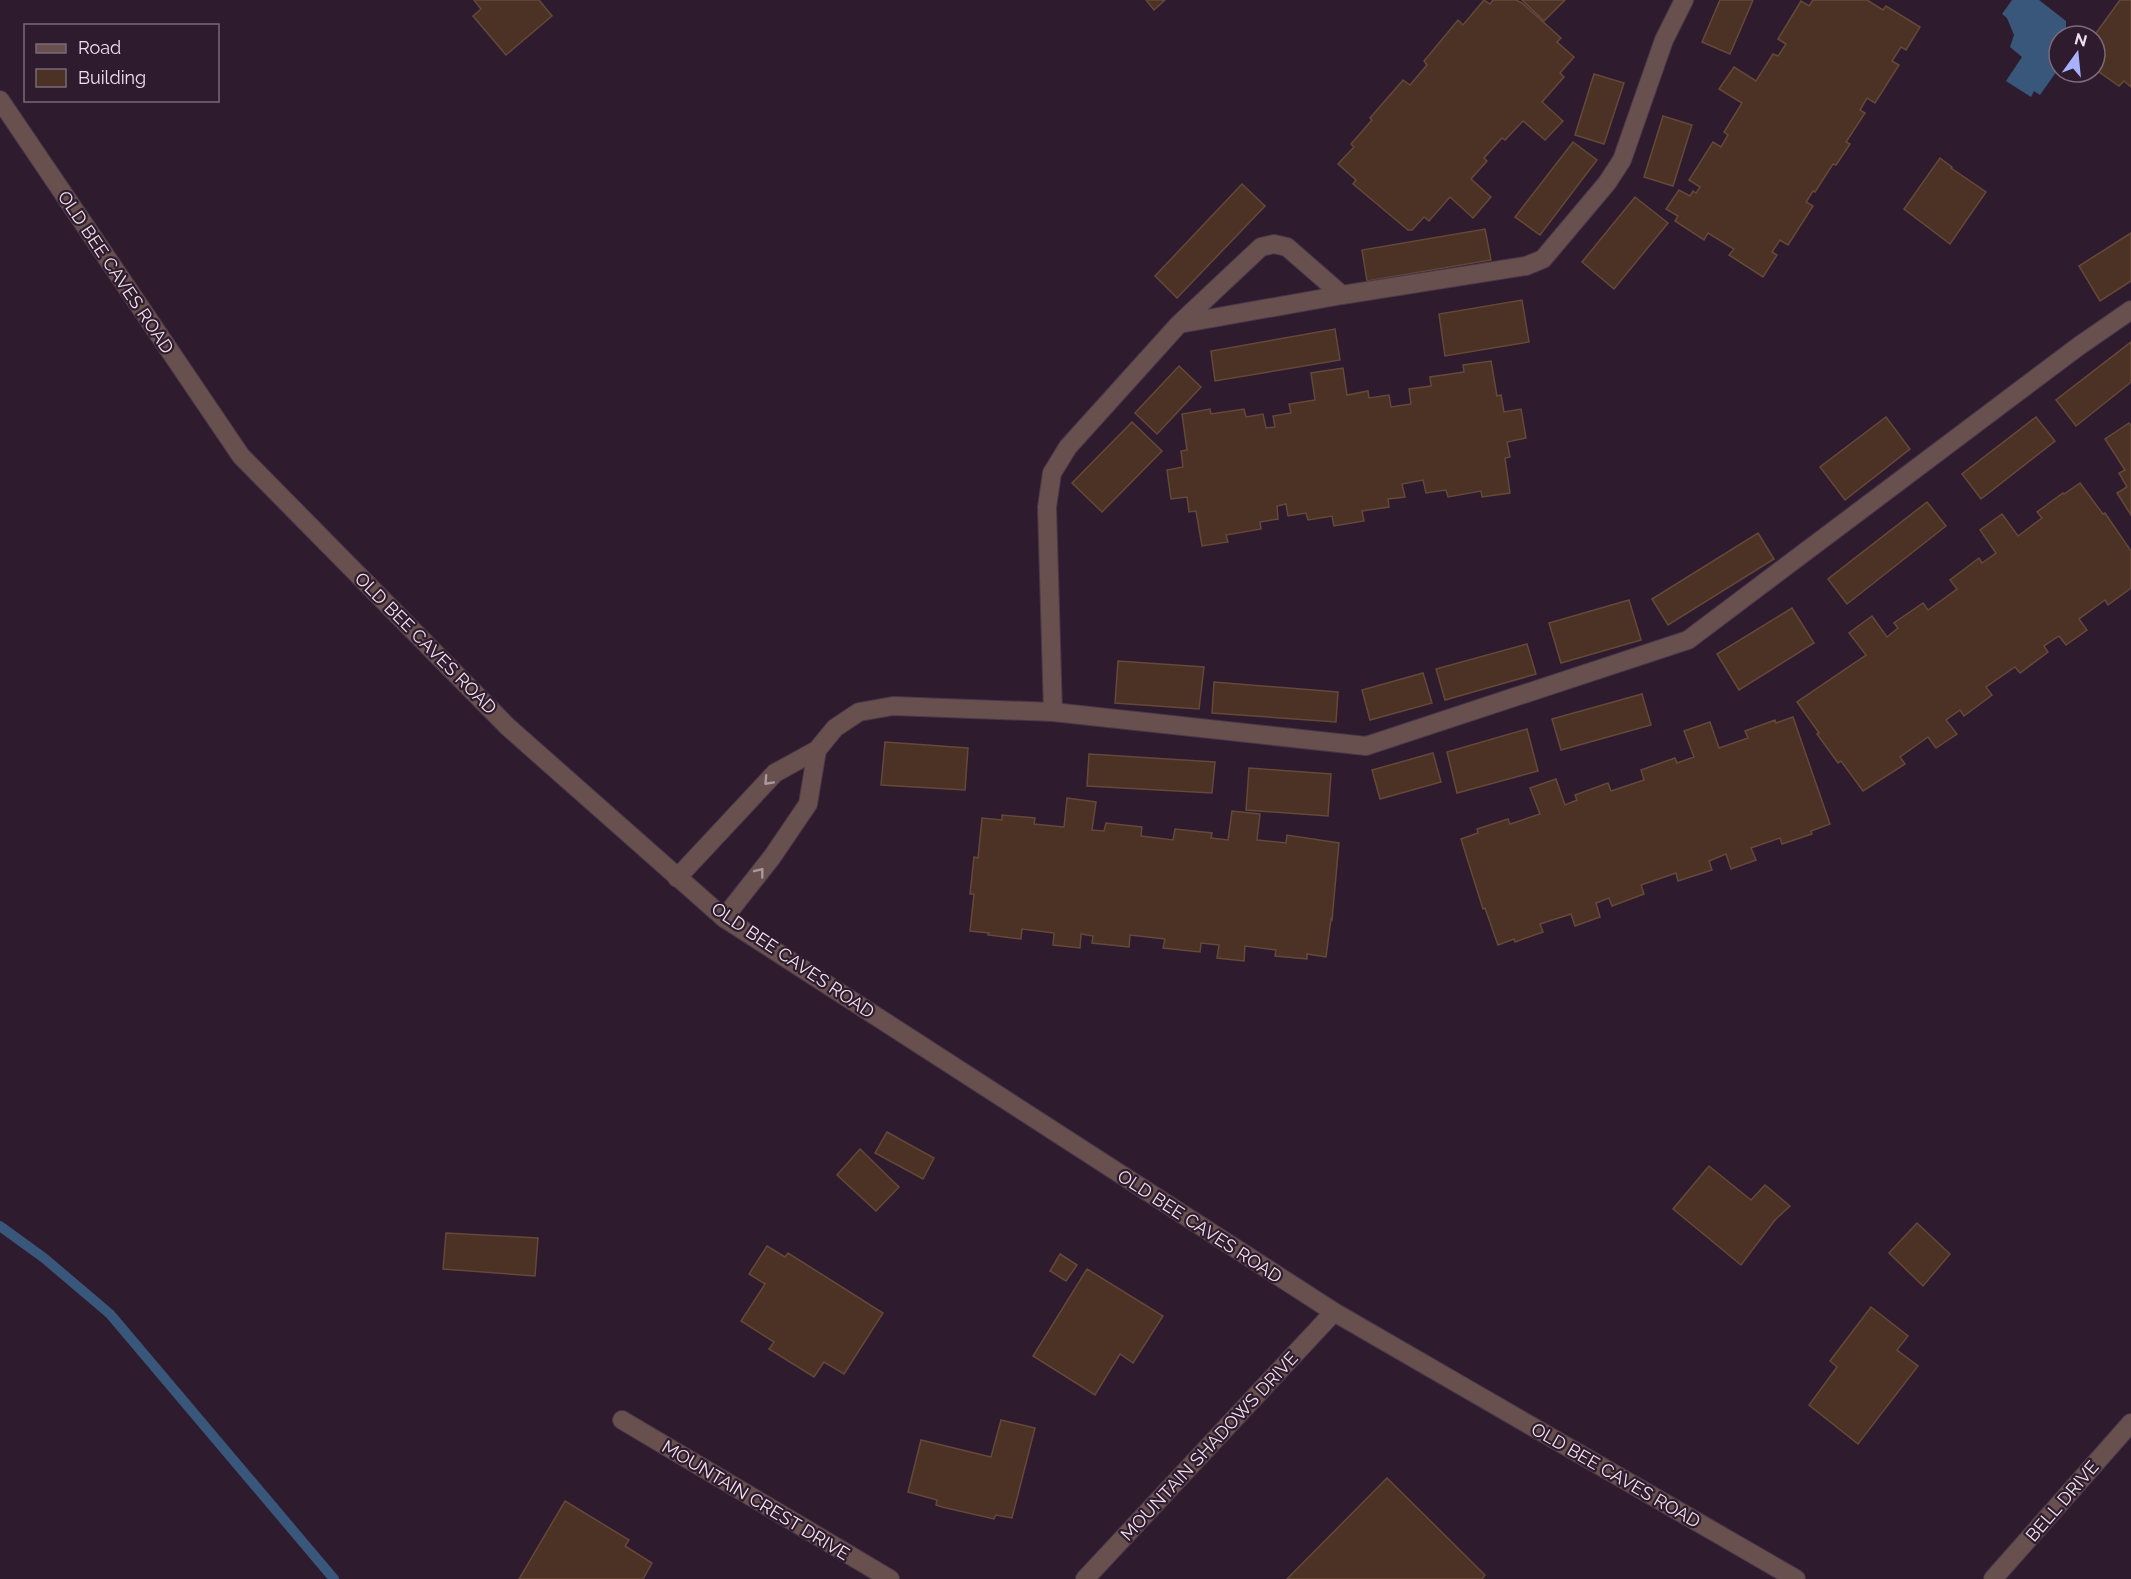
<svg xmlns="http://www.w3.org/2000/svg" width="2131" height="1579" font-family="Raleway,sans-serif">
<rect width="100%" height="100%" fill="#2f1b2e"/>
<polygon fill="#39577b" points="2012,0 2039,0 2066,21 2066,30 2061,36 2059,36 2059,68 2040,95 2034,91 2031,97 2006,81 2022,57 2010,47 2014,35 2007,18 2002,14"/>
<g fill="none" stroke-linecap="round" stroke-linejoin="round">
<polyline stroke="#39577b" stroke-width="10" points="0,1226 44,1258 110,1314 334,1579"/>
</g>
<g fill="#4c3224" stroke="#64493a" stroke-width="1.5">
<polygon points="474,0 539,0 552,16 506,55 473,16 481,9"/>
<polygon points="1146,0 1165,0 1154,10"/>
<polygon points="1484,0 1490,4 1493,0 1516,0 1522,3 1561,38 1557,42 1574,57 1560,73 1564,77 1542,102 1563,121 1545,140 1523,121 1505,140 1502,138 1484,158 1487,161 1471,179 1491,197 1473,218 1450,197 1429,221 1424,217 1412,230 1408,230 1353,184 1356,180 1338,164 1354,147 1351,144 1372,120 1370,118 1403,80 1410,85 1427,65 1424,61 1458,20 1463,25"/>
<polygon points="1522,0 1565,0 1544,21"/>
<polygon points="1720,0 1753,0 1730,54 1702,42"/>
<polygon points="1813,0 1867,0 1883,10 1886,6 1920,27 1906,50 1901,47 1892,61 1899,65 1875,103 1867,98 1860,110 1865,113 1846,142 1850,144 1836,165 1833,164 1815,192 1813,191 1806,202 1813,206 1788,245 1780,240 1772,252 1777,255 1763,277 1729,255 1734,249 1708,233 1704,240 1675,221 1678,216 1666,209 1679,190 1690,196 1693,191 1696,193 1700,187 1689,180 1713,142 1721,147 1728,135 1724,132 1742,103 1719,89 1734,67 1756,81 1773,54 1778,56 1786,44 1778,39 1801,1 1809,6"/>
<polygon points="2120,0 2131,0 2131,87 2124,81 2119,86 2095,69 2094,36"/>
<polygon points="1594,74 1624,83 1604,144 1575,135"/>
<polygon points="1663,116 1692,125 1673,186 1644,177"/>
<polygon points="1573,142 1597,160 1540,235 1515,217"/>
<polygon points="1940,158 1952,167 1951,168 1986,192 1950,244 1904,209"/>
<polygon points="1242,184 1265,206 1177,298 1155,276"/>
<polygon points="1635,197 1668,223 1614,289 1582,262"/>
<polygon points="1485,229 1491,260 1367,281 1362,250"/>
<polygon points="2131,233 2131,281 2100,301 2079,266"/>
<polygon points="1522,300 1529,342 1445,356 1439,314"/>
<polygon points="1335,329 1340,360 1215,381 1211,351"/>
<polygon points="2131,342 2131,382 2076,426 2056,400"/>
<polygon points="1491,361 1497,396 1501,395 1504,412 1521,409 1526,438 1507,442 1510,457 1505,458 1510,493 1482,497 1481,491 1448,497 1446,490 1426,493 1423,480 1402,484 1405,497 1388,499 1389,507 1362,511 1364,521 1334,526 1332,516 1308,520 1306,513 1288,516 1286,504 1277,506 1278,519 1260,522 1261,529 1226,535 1228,542 1202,546 1196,511 1189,512 1187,497 1171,499 1167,470 1183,467 1181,451 1187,450 1182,414 1210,409 1211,414 1244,409 1246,417 1263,414 1266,428 1275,427 1273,416 1291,413 1289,404 1315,400 1311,373 1343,368 1347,395 1368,391 1369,398 1389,395 1391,407 1411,404 1409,389 1431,386 1430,377 1464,372 1463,365"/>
<polygon points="1179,366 1201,387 1157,434 1135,413"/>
<polygon points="1886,417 1910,449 1845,500 1820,467"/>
<polygon points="2036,417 2055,441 1981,499 1962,474"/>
<polygon points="1132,422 1162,451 1102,512 1072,483"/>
<polygon points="2129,423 2131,426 2131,515 2117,493 2127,487 2119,473 2125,470 2105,439"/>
<polygon points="2080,483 2103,514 2105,513 2131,551 2131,588 2108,605 2105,600 2079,619 2087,630 2066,645 2059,636 2044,646 2048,652 2020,673 2015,667 1986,687 1992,695 1964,716 1960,710 1946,720 1957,734 1936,748 1928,737 1900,757 1905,764 1863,791 1841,761 1838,763 1817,734 1819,733 1797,702 1866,655 1849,633 1872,616 1887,637 1898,628 1894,623 1923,603 1928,610 1957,589 1950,580 1979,558 1982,563 1996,553 1980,530 2002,514 2018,536 2042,518 2037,512 2063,493 2064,494"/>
<polygon points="1927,502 1946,526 1847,604 1828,579"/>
<polygon points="1758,533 1774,559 1668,625 1652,599"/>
<polygon points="1629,600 1641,640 1561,663 1549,623"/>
<polygon points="1792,608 1814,643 1739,690 1717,654"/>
<polygon points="1527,644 1536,674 1445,700 1436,669"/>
<polygon points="1118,661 1204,667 1199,709 1115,703"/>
<polygon points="1423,673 1432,703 1370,720 1362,690"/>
<polygon points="1214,682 1338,692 1336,722 1212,713"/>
<polygon points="1642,694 1651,725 1561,750 1552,719"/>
<polygon points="1793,717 1830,824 1811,831 1812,834 1782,844 1780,838 1751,848 1756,860 1731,869 1726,854 1709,861 1712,870 1678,881 1676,873 1641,885 1644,894 1612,906 1609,898 1596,903 1600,917 1575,926 1571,914 1540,924 1543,932 1515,942 1514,939 1498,945 1485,908 1483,909 1461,839 1478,833 1477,829 1508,819 1510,824 1540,814 1530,788 1556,779 1565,805 1577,800 1575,795 1608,783 1611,791 1644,780 1641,770 1675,758 1677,763 1694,757 1684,731 1710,722 1719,748 1748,738 1745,731 1775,720 1776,723"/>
<polygon points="1527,729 1538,771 1457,793 1447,752"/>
<polygon points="885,742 968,748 965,790 881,785"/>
<polygon points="1433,753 1441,782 1380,799 1372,770"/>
<polygon points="1089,754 1215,762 1212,793 1087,786"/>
<polygon points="1249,768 1331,774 1328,816 1246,810"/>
<polygon points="1067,798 1096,802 1092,830 1104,831 1106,823 1142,827 1141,836 1173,840 1175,829 1212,833 1211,838 1228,840 1232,811 1260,814 1257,840 1286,843 1287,835 1339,843 1332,920 1331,919 1326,957 1307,954 1307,959 1275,956 1276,950 1245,946 1244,961 1217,958 1219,945 1201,943 1200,952 1163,948 1165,939 1130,935 1129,947 1092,943 1093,936 1081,934 1080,948 1053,945 1054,933 1022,929 1021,939 988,935 989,933 970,931 974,894 970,894 974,857 978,858 982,818 1002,820 1002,815 1035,818 1034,824 1064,827"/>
<polygon points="887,1132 934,1158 923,1179 875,1153"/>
<polygon points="860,1149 899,1187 876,1211 837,1175"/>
<polygon points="1709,1166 1751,1200 1765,1185 1790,1206 1775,1220 1741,1265 1673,1209"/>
<polygon points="1917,1223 1950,1254 1923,1286 1889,1253"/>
<polygon points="446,1233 538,1238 535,1276 443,1269"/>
<polygon points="767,1246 785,1257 788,1253 883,1313 844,1374 824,1362 814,1377 769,1349 774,1342 741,1321 765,1284 749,1274"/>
<polygon points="1060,1254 1077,1265 1066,1281 1050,1271"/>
<polygon points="1087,1269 1163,1316 1133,1363 1120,1354 1095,1395 1033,1356"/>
<polygon points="1871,1307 1908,1336 1897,1350 1918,1366 1858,1444 1809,1405 1837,1367 1830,1361"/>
<polygon points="1001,1420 1035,1428 1012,1518 996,1515 994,1519 942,1507 936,1505 937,1500 908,1492 921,1440 991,1457"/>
<polygon points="1387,1478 1485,1575 1482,1579 1287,1579"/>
<polygon points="565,1501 629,1540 625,1546 652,1563 643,1579 519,1579"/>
</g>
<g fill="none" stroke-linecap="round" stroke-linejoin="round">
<defs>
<g id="minor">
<polyline points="0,100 241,456 508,727 724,918 1334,1312 1796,1579"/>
<polyline points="1342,295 1526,266 1543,259 1607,183 1622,160 1664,40 1684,0"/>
<polyline points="1053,712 1047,507 1052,473 1068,447 1179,324 1261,247 1274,244 1287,247 1342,295 1179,324"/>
<polyline points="677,878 775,773 817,750 835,728 859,712 893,706 1053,712 1366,746 1688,640 2079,346 2131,310"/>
<polyline points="724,918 772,857 808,804 817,750"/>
<polyline points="622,1420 890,1579"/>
<polyline points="1085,1579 1334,1312"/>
<polyline points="1993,1579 2131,1423"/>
</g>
</defs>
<use href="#minor" stroke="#4a3749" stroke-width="20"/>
<use href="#minor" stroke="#68504f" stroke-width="18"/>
</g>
<defs><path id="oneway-chevron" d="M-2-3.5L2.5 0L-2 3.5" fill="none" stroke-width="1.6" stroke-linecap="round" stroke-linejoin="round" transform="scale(1.5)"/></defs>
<g stroke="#ab989e">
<use href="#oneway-chevron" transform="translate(768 781) rotate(133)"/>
<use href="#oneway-chevron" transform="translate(760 872) rotate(-52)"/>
</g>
<g text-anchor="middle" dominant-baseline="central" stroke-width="4.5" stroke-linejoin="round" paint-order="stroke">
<g font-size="18" fill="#eee1ed" stroke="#2f1b2e">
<text transform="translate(116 272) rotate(56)">OLD BEE CAVES ROAD</text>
<text transform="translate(426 643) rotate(45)">OLD BEE CAVES ROAD</text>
<text transform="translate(793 960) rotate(34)">OLD BEE CAVES ROAD</text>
<text transform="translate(1200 1226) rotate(33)">OLD BEE CAVES ROAD</text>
<text transform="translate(1209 1446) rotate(-47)">MOUNTAIN SHADOWS DRIVE</text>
<text transform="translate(1616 1475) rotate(30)">OLD BEE CAVES ROAD</text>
<text transform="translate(756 1500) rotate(31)">MOUNTAIN CREST DRIVE</text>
<text transform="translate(2062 1501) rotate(-49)">BELL DRIVE</text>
</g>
</g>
<rect x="24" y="24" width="195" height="78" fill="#2f1b2e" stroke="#7b6a7a" stroke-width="1.5"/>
<rect x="36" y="44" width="30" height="9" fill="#68504f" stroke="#7b6a7a" stroke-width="1.5"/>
<text x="78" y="54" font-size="18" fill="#eee1ed">Road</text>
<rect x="36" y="69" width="30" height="18" fill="#4c3224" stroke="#7b6a7a" stroke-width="1.5"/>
<text x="78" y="84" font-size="18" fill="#eee1ed">Building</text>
<g transform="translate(2077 54) rotate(15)"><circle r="28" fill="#2f1b2e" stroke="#7b6a7a" stroke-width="1.5"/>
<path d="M0-4.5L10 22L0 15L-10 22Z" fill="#a7b1fc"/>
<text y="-9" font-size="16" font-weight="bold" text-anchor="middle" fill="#eee1ed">N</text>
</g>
</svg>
